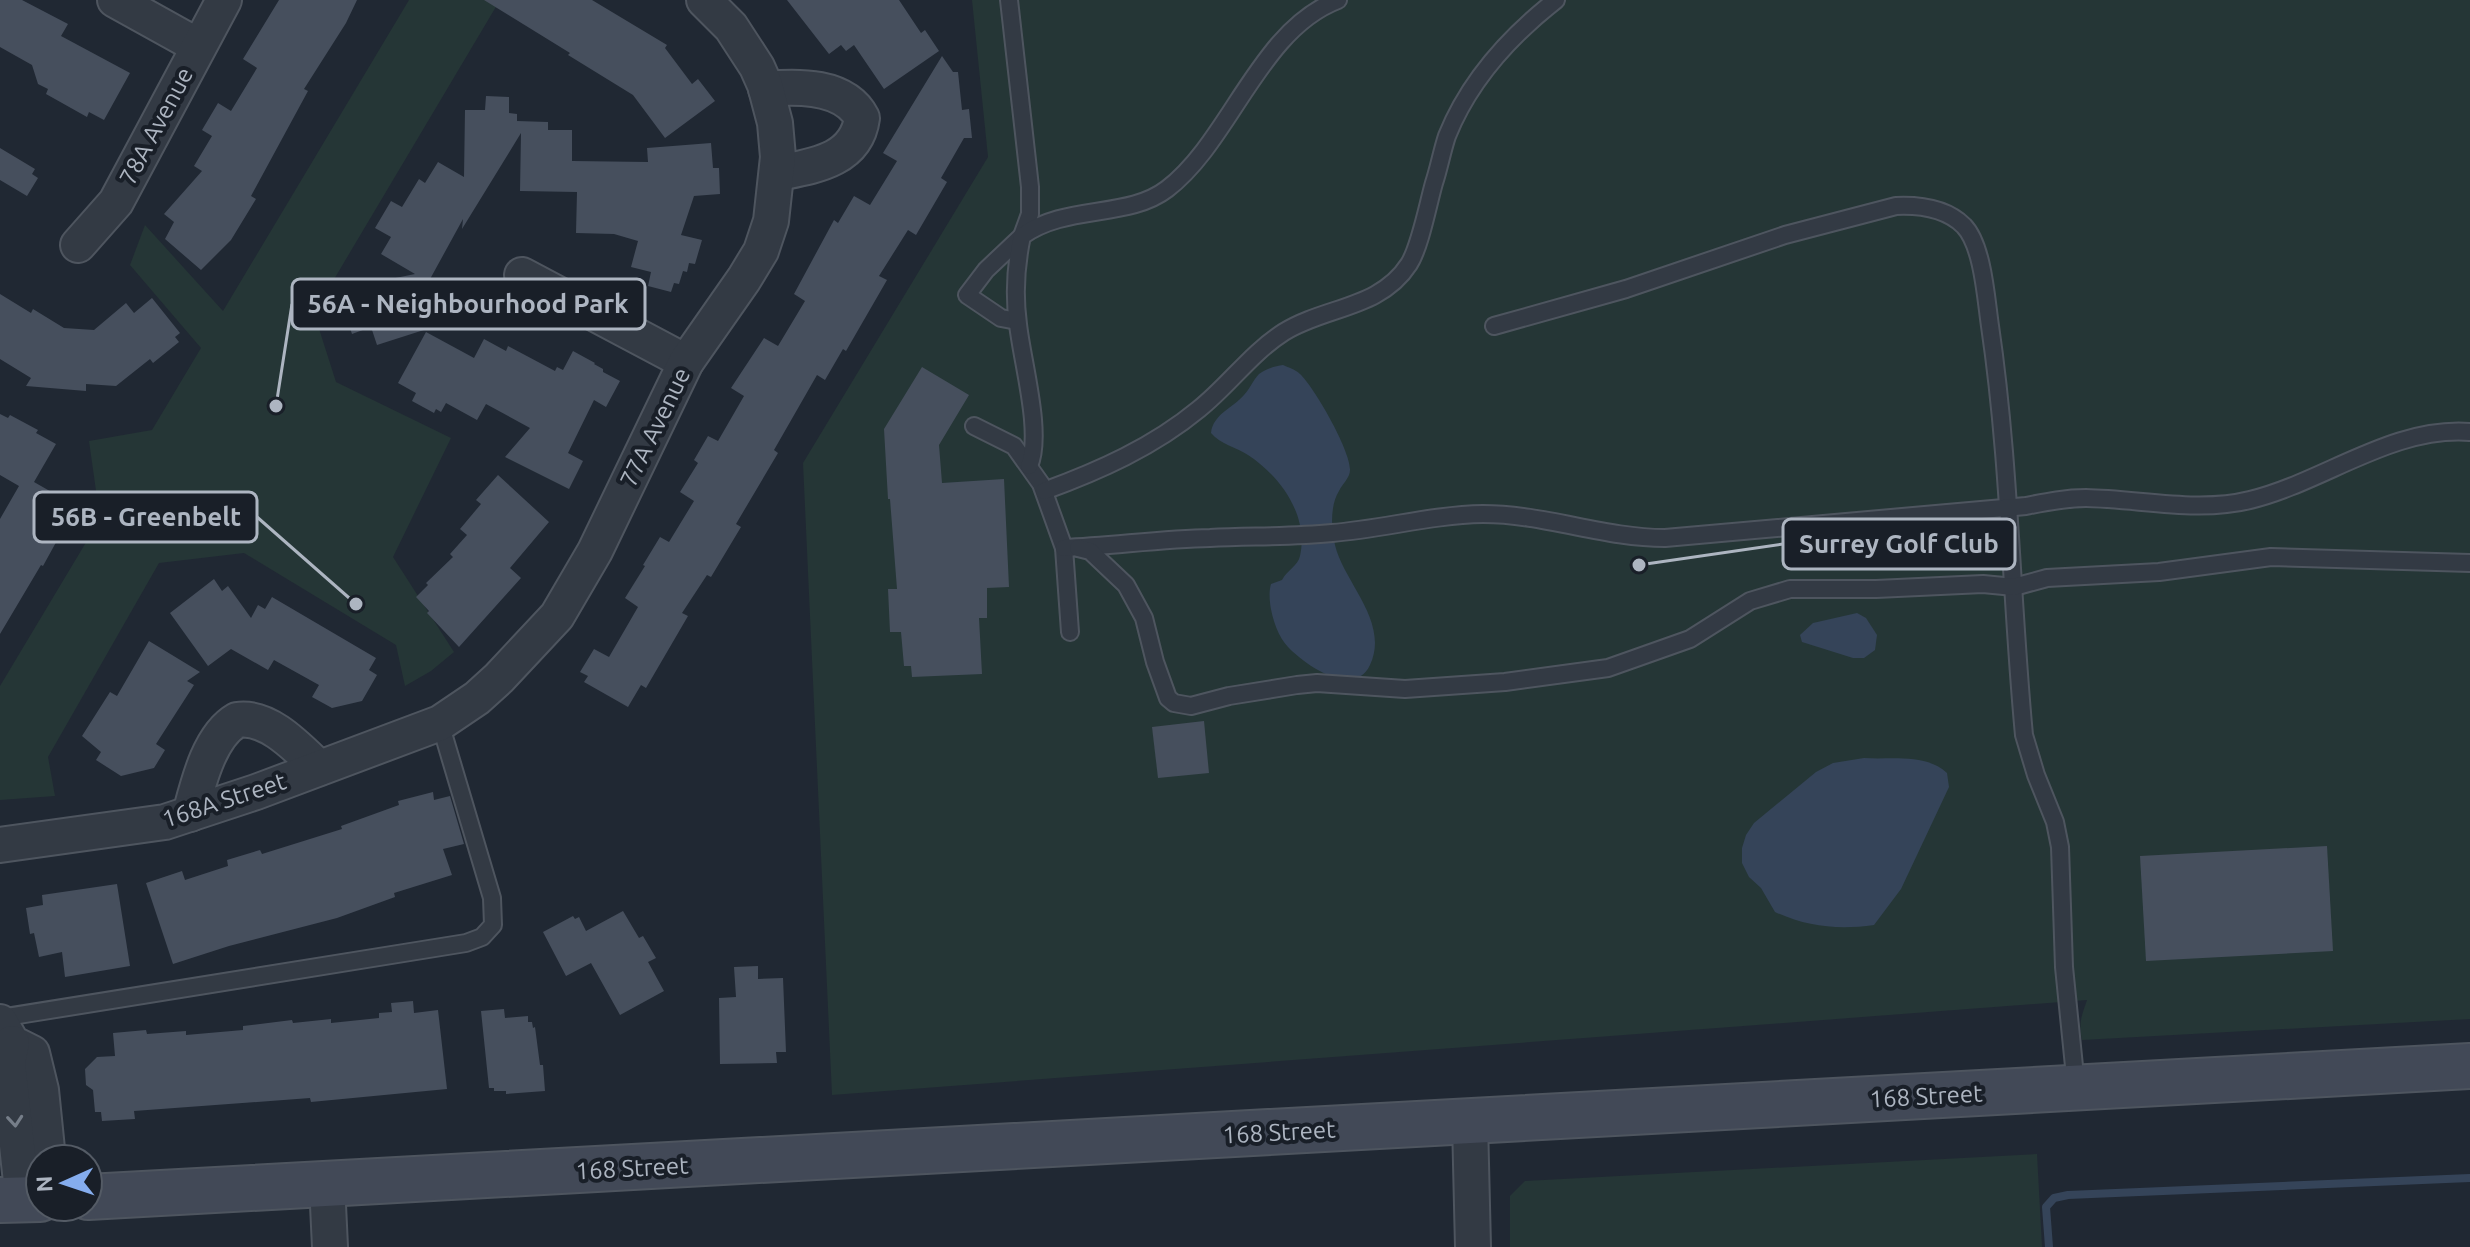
<svg xmlns="http://www.w3.org/2000/svg" width="2470" height="1247" font-family="Ubuntu,sans-serif">
<rect width="100%" height="100%" fill="#202833"/>
<g fill="#253636">
<polygon points="409,0 500,0 314,313 336,382 451,438 393,557 454,652 431,671 405,686 396,645 244,553 159,563 48,757 55,796 0,800 0,686 100,519 89,441 152,430 201,348 130,265 145,225 223,311"/>
<path d="M972 0H2470V1019L2082 1040C2078 1023 2082 1015 2087 1000L832 1095 803 463 988 157Z"/>
<polygon points="2037,1154 2042,1247 1510,1247 1510,1196 1525,1181"/>
</g>
<g fill="#354459">
<path d="M1283 365C1289 368 1295 369 1300 374 1314 387 1351 451 1350 470 1350 478 1342 484 1339 491 1330 505 1331 529 1335 545 1344 583 1390 622 1370 665 1354 699 1305 665 1288 647 1275 634 1266 601 1271 584L1282 580C1287 570 1298 566 1300 556 1309 515 1280 476 1248 455 1236 447 1220 444 1211 433 1213 414 1233 408 1244 395 1250 389 1253 380 1259 374 1266 369 1275 366 1283 365Z"/>
<polygon points="1857,613 1866,618 1877,635 1875,650 1864,658 1853,658 1802,642 1800,635 1813,623"/>
<path d="M1864 758C1891 760 1926 753 1947 773L1949 787 1901 889 1874 925C1839 930 1807 927 1775 912L1761 888 1749 877 1742 863V848L1746 835 1754 823 1816 772 1833 763Z"/>
</g>
<g fill="none" stroke-linecap="round" stroke-linejoin="round">
<polyline stroke="#354459" stroke-width="8" points="2049,1247 2046,1207 2054,1198 2068,1195 2470,1178"/>
</g>
<g fill="#464f5d">
<polygon points="0,0 22,0 68,24 61,36 130,73 104,120 89,112 87,117 46,94 48,89 38,84 32,65 0,47"/>
<polygon points="279,0 357,0 346,23 304,89 308,91 251,196 256,199 231,240 201,270 165,239 174,222 164,214 202,171 194,166 212,136 202,130 218,103 231,111 257,68 243,59"/>
<polygon points="484,0 592,0 667,45 665,48 692,84 698,79 715,101 665,138 633,95 568,55 570,53"/>
<polygon points="787,0 899,0 921,33 925,30 939,51 884,89 854,45 846,51 841,45 829,54"/>
<polygon points="942,56 953,72 958,72 962,110 969,109 972,138 964,138 941,178 947,182 916,235 908,230 879,276 887,280 846,351 843,349 825,380 817,375 774,450 778,453 736,524 741,527 711,577 707,575 682,613 688,616 646,688 641,685 628,707 584,682 588,676 580,672 594,649 609,657 638,607 625,598 645,566 643,565 660,537 669,542 694,501 680,492 698,463 694,460 708,436 718,441 744,396 731,388 764,338 778,346 805,301 794,294 834,220 838,223 854,196 870,205 897,161 883,153"/>
<polygon points="486,96 509,97 509,113 517,114 517,121 548,122 548,130 572,130 572,161 648,162 647,148 711,143 713,168 719,168 720,194 694,196 681,235 702,240 695,264 689,263 687,272 683,271 679,284 674,283 671,292 648,286 651,272 631,267 638,241 614,234 576,233 577,192 520,191 521,133 462,229 463,219 418,301 427,329 377,345 371,327 352,334 344,310 361,304 356,286 415,274 381,254 391,237 375,228 391,201 402,207 419,179 425,183 438,162 464,177 465,110 485,110"/>
<polygon points="0,148 35,169 32,174 38,178 27,196 0,180"/>
<polygon points="0,294 31,313 33,309 64,328 94,330 126,303 134,313 152,298 180,333 175,337 179,342 153,363 150,359 116,386 86,384 86,391 26,386 31,378 0,359"/>
<polygon points="426,332 474,358 484,339 506,351 508,346 555,371 557,367 563,370 573,351 595,363 594,364 603,369 603,372 620,381 606,407 594,400 568,453 583,461 569,489 505,457 530,428 486,404 477,420 446,403 441,412 436,409 434,413 412,401 416,393 398,383"/>
<polygon points="922,367 969,395 939,445 942,483 1004,479 1009,587 987,588 987,618 979,618 982,674 912,677 911,666 904,666 901,632 890,632 888,589 897,589 890,499 888,499 884,429"/>
<polygon points="0,414 8,418 10,415 38,430 36,433 56,444 34,482 76,506 43,566 41,565 0,634 0,519 19,486 0,475"/>
<polygon points="498,475 549,522 510,568 521,578 459,647 427,613 429,611 416,597 428,585 426,583 453,557 450,554 467,535 460,529 481,504 476,500"/>
<polygon points="214,579 222,591 228,586 251,618 258,605 265,609 272,597 376,658 369,670 377,675 362,701 332,708 312,697 319,685 274,660 268,670 231,649 208,666 170,613"/>
<polygon points="149,641 200,672 187,681 194,685 156,744 165,750 154,768 121,776 96,760 101,752 82,736 110,692 117,696"/>
<polygon points="1204,721 1209,773 1158,778 1152,727"/>
<polygon points="433,792 434,800 450,796 464,844 443,849 452,875 394,893 395,897 337,918 229,946 173,964 146,883 182,871 185,880 228,866 227,860 260,850 262,854 342,829 341,826 399,805 398,801"/>
<polygon points="2327,846 2333,951 2146,961 2140,856"/>
<polygon points="117,884 130,966 65,977 62,952 39,957 34,933 30,934 26,908 43,905 42,895"/>
<polygon points="623,911 639,938 643,936 656,958 648,962 664,991 620,1015 591,963 566,976 543,932 573,916 575,919 579,917 586,931"/>
<polygon points="758,966 758,979 783,978 786,1052 776,1052 777,1063 720,1064 719,998 736,997 734,967"/>
<polygon points="413,1001 414,1013 438,1010 447,1089 311,1102 310,1098 134,1111 135,1119 102,1121 101,1112 95,1112 93,1090 86,1085 85,1069 97,1057 115,1056 113,1033 146,1030 147,1034 186,1031 186,1035 243,1030 243,1026 292,1020 293,1023 331,1019 331,1023 379,1018 379,1013 392,1012 391,1003"/>
<polygon points="504,1009 505,1018 528,1016 528,1022 532,1022 533,1028 535,1027 540,1065 543,1065 545,1091 506,1094 506,1091 494,1091 494,1088 489,1088 481,1011"/>
</g>
<g fill="none" stroke-linecap="round" stroke-linejoin="round">
<defs>
<g id="lane">
<polyline points="1009,0 1030,187 1030,214 1022,236 986,270 967,295 1001,318 1017,321"/>
<path d="M1494 326 1626 289 1785 235 1896 206C1919 205 1946 208 1964 226 1983 246 1986 299 1990 326 2010 462 2011 598 2024 735L2036 775 2055 822 2060 847 2064 967 2076 1086"/>
<polyline points="974,426 1014,446 1041,484 1064,548 1070,632"/>
<path d="M1029 466C1043 433 1022 362 1018 324 1014 295 1016 264 1022 236 1066 204 1128 219 1167 189 1231 140 1259 30 1338 0"/>
<path d="M1044 491C1099 471 1153 447 1199 409 1229 385 1251 353 1284 332 1326 306 1380 309 1409 264 1420 247 1428 204 1434 183 1439 168 1442 151 1447 136 1469 81 1510 36 1556 0"/>
<path d="M1064 548C1112 546 1161 539 1210 538 1251 536 1291 537 1332 533 1383 529 1431 515 1483 514 1545 514 1604 538 1665 538L2026 506C2046 502 2065 498 2086 498 2140 499 2198 513 2250 500 2324 482 2392 426 2470 432"/>
<polyline points="1078,548 1090,551 1126,585 1144,618 1155,662 1168,698 1174,703 1191,706 1229,696 1297,685 1317,683 1405,689 1505,682 1608,668 1690,639 1750,601 1790,589 1876,589 1983,584 2014,587 2047,578 2159,572 2271,557 2470,563"/>
<polyline points="0,1018 466,943 482,937 493,925 492,898 440,723"/>
</g>
<g id="street">
<polyline points="115,0 198,46"/>
<path d="M766 89C798 86 845 85 862 118 856 161 813 166 778 173"/>
<polyline points="78,245 116,202 224,0"/>
<polyline points="522,275 686,362"/>
<path d="M190 814C198 784 209 736 237 720 268 715 298 748 319 768"/>
<polyline points="0,845 165,822 256,792 440,723 477,698 499,678 557,616 595,551 686,362 744,279 761,251 771,221 778,157 775,123 765,85 757,67 731,27 704,0"/>
<polyline points="0,1022 12,1043 32,1053 41,1090 48,1159"/>
<polyline points="12,1043 8,1063 23,1200"/>
<polyline points="1470,1122 1473,1247"/>
<polyline points="327,1184 330,1247"/>
</g>
<g id="secondary">
<polyline points="88,1197 2470,1066"/>
<polyline points="0,1200 40,1199"/>
</g>
</defs>
<use href="#lane" stroke="#4e555f" stroke-width="20"/>
<use href="#street" stroke="#4e555f" stroke-width="38"/>
<use href="#secondary" stroke="#4e555f" stroke-width="48"/>
<use href="#lane" stroke="#333a44" stroke-width="16"/>
<use href="#street" stroke="#333a44" stroke-width="34"/>
<use href="#secondary" stroke="#424957" stroke-width="44"/>
</g>
<defs><path id="oneway-chevron" d="M-2-3.5L2.5 0L-2 3.5" fill="none" stroke-width="1.6" stroke-linecap="round" stroke-linejoin="round" transform="scale(2)"/></defs>
<use stroke="#767e89" href="#oneway-chevron" transform="translate(15 1121) rotate(85)"/>
<g text-anchor="middle" dominant-baseline="central" stroke-width="8" stroke-linejoin="round" paint-order="stroke">
<g font-size="24" fill="#adb5c1" stroke="#191f28">
<text transform="translate(156 126) rotate(-62)">78A Avenue</text>
<text transform="translate(655 427) rotate(-64)">77A Avenue</text>
<text transform="translate(224 800) rotate(-18)">168A Street</text>
<text transform="translate(1926 1096) rotate(-3)">168 Street</text>
<text transform="translate(1279 1132) rotate(-3)">168 Street</text>
<text transform="translate(632 1168) rotate(-3)">168 Street</text>
</g>
</g>
<path fill="none" stroke="#adb5c1" stroke-width="3" d="M276 406L292 304M356 604L257 517M1639 565L1783 544"/>
<g fill="#adb5c1" stroke="#191f28" stroke-width="3">
<circle cx="276" cy="406" r="8"/>
<circle cx="356" cy="604" r="8"/>
<circle cx="1639" cy="565" r="8"/>
</g>
<g fill="#191f28" stroke="#adb5c1" stroke-width="3">
<rect x="292" y="279" width="353" height="50" rx="8"/>
<rect x="34" y="492" width="223" height="50" rx="8"/>
<rect x="1783" y="519" width="232" height="50" rx="8"/>
</g>
<g font-size="26" text-anchor="middle" font-weight="bold" fill="#adb5c1">
<text x="468" y="313">56A - Neighbourhood Park</text>
<text x="146" y="526">56B - Greenbelt</text>
<text x="1899" y="553">Surrey Golf Club</text>
</g>
<g transform="translate(64 1183) rotate(267)"><circle r="38" fill="#191f28" stroke="#545b65" stroke-width="2"/>
<path d="M0-6L14 30L0 20L-14 30Z" fill="#85adee"/>
<text y="-12" font-size="22" font-weight="bold" text-anchor="middle" fill="#adb5c1">N</text>
</g>
</svg>
